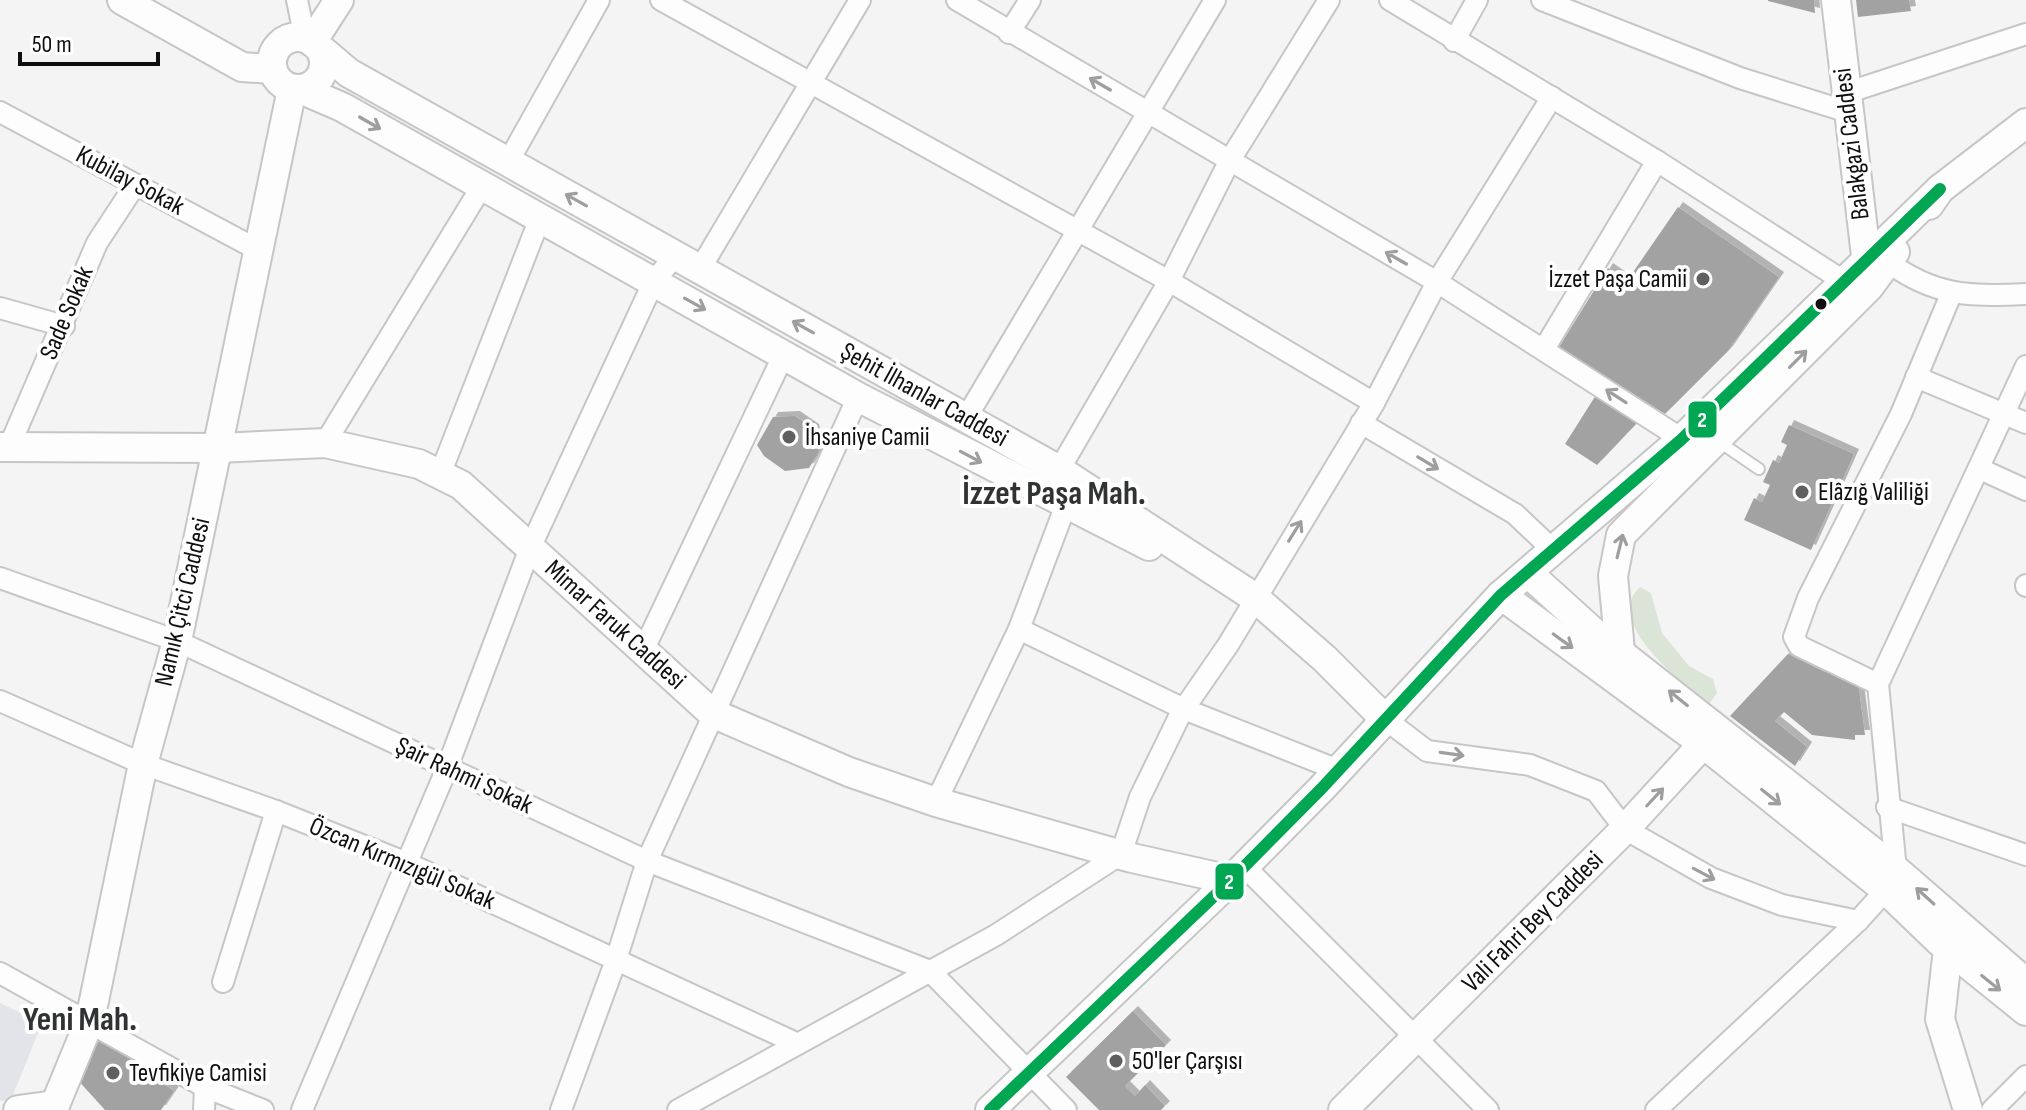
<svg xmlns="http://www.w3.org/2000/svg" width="2026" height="1110" font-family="'Sofia Sans Condensed',sans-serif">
<defs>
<filter id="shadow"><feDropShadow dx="5" dy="-5" stdDeviation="0" flood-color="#0004"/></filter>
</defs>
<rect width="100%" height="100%" fill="#f4f4f4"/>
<polygon fill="#e3e4e9" points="0,1003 42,1023 11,1100 0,1101"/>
<path fill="#dbe5d7" d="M1640 587 1651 593 1662 633 1689 666 1713 679 1717 693 1709 704C1685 686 1601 621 1640 587Z"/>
<g fill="#a2a2a2" filter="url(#shadow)">
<polygon points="1768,0 1814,0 1815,13 1768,1"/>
<polygon points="1856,0 1909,0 1911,11 1858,17"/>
<polygon points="1678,207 1779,277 1728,351 1665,414 1559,347 1608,268 1627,281"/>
<polygon points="1596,395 1634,416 1636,424 1597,465 1565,444"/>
<polygon points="795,416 814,429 819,452 809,468 785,471 764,456 757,445 773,417"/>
<polygon points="1789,425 1854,454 1811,550 1744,520 1754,498 1762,502 1770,485 1763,482 1773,460 1779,463 1787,445 1781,442"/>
<polygon points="1788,654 1823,671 1858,682 1865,735 1855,735 1855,740 1812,735 1784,712 1775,721 1807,747 1795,766 1730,716"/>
<polygon points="1133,1011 1166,1045 1125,1086 1135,1096 1145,1085 1165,1106 1161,1110 1099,1110 1066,1077"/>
<polygon points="101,1038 174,1091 161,1110 105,1110 75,1077"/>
</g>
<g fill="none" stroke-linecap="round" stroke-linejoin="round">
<defs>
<polyline id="lane" points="1718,441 1759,469"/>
<g id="street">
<polyline points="297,0 305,39"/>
<polyline points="661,0 1169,281 1374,403"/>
<polyline points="957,0 1437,282 1682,439"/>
<polyline points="1390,0 1657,161 1845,282"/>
<polyline points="1542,0 1740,78 1848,112"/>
<polyline points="1009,33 1030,0"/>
<polyline points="1454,41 1477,0"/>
<polyline points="1846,93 2026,34"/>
<polyline points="0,112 260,251"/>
<polyline points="508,162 599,0"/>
<path d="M1888 262C1934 296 1970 297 2026 294"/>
<polyline points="700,269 860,0"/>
<polyline points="0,308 64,326"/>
<polyline points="1544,349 1657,161"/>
<polyline points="1916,377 2026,423"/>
<polyline points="966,418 1215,0"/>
<polyline points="1361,423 1515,514 1553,550"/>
<polyline points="325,443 482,186"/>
<polyline points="9,447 97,243 135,185"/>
<polyline points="1980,469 2026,490"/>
<polyline points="1059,470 1169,281 1230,160 1329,0"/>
<polyline points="441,472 540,218"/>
<polyline points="0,578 177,641 647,861 930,971 1066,1110"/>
<polyline points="2026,586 2026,585"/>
<polyline points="1019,629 1184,709 1338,770"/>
<polyline points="643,651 784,354"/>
<polyline points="1878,684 1799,646 1794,637 1808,598 1901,414 1952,292"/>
<polyline points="0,701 143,764 276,811 407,863 798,1044"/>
<polyline points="1385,719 1427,751 1530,765 1596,791 1625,829 1711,878 1782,905 1858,921"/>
<polyline points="936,802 1019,629 1070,494"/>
<polyline points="1887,807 2026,855"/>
<polyline points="1244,866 1488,1110"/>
<polyline points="1896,870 1878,684 2026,366"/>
<polyline points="0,973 205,1087 263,1110"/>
<polyline points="223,982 276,811"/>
<polyline points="204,1110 205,1087"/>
<polyline points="302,1110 447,768 530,548 654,281 675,256"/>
<polyline points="561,1110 616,960 647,861 858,397"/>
<polyline points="678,1110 996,935 1121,854 1140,797 1181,713 1228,645 1374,403 1437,282 1552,97"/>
<polyline points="1656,1110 1858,921 1886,890"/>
<polyline points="1992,1110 2026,1076"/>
</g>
<g id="secondary">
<polyline points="122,0 242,67 272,69"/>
<polyline points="1836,0 1868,273"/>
<circle cx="298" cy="63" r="26"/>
<polyline points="312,42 339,0"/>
<polyline points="317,46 349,73 1059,470 1254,597 1325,659 1385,719"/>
<polyline points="300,89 342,107 858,397 1149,546"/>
<polyline points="1929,205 1940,189 2026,123"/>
<polyline points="0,447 218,448 325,443 419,464 461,485 712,713 849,772 936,802 1132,858 1231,880"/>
<polyline points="1528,573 1591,630 1896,870 2026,983"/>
<polyline points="1501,595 1705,745 1886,890 1938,940 2026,1011"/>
<polyline points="1620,651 1613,576 1621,535 1869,287 1895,252"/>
<polyline points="1948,949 1940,1019 1968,1110"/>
<polyline points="18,1110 55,1105"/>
<polyline points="53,1110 90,1020 143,764 177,641 292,89"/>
<polyline points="990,1110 1231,880 1322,788 1501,595 1682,439 1940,189"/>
<polyline points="1343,1110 1625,829 1715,731"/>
</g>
</defs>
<use href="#lane" stroke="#c6c6c6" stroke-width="14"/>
<use href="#street" stroke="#c6c6c6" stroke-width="24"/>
<use href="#secondary" stroke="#c6c6c6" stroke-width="32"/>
<use href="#lane" stroke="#fdfdfd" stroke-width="10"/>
<use href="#street" stroke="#fdfdfd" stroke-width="20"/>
<use href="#secondary" stroke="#fdfdfd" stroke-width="28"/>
<defs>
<polyline id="bus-1" points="990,1110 1231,880 1322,788 1501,595 1682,439 1940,189"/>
</defs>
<use href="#bus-1" stroke="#fff" stroke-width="18"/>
<use href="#bus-1" stroke="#00a651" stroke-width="12"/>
</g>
<defs><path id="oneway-shaft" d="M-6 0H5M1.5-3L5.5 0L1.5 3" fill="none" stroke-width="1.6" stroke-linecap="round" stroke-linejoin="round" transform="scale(2)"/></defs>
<g stroke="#9e9e9e">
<use href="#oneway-shaft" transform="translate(1100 84) rotate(-150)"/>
<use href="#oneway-shaft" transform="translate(370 123) rotate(30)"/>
<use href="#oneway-shaft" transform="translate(576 200) rotate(-151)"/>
<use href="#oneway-shaft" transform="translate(1396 258) rotate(-150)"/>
<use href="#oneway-shaft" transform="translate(695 304) rotate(29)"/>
<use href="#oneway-shaft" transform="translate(803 327) rotate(-151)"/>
<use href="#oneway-shaft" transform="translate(1798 359) rotate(-45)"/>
<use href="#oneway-shaft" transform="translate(1616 396) rotate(-147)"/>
<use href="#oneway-shaft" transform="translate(971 457) rotate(28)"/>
<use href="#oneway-shaft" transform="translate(1428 463) rotate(31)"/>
<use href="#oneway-shaft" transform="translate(1295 531) rotate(-58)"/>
<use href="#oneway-shaft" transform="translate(1620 546) rotate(-76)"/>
<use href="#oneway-shaft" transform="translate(1563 641) rotate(36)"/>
<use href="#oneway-shaft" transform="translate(1678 698) rotate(-141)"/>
<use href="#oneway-shaft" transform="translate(1452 754) rotate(8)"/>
<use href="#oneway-shaft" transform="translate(1655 797) rotate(-47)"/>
<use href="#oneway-shaft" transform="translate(1771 797) rotate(39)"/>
<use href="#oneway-shaft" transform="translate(1704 874) rotate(28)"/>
<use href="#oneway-shaft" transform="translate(1925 896) rotate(-138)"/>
<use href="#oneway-shaft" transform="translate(1991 983) rotate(39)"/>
</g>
<g fill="#5f5f60" stroke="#fff" stroke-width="3">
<circle cx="1703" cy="279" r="8"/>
<circle cx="789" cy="437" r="8"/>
<circle cx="1802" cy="492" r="8"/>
<circle cx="1116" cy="1061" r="8"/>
<circle cx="113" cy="1073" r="8"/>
</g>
<circle fill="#0f0f10" stroke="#fff" stroke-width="3" cx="1821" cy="304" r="7"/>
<g text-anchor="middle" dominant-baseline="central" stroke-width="8" stroke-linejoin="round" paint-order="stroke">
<g font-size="26" fill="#0f0f10" stroke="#fff">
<text transform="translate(1852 144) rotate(-97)">Balakgazi Caddesi</text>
<text transform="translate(130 181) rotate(28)">Kubilay Sokak</text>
<text transform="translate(67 313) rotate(-67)">Sade Sokak</text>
<text transform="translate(924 395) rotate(29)">Şehit İlhanlar Caddesi</text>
<text transform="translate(183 602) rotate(-77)">Namık Çitci Caddesi</text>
<text transform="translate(615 625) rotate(42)">Mimar Faruk Caddesi</text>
<text transform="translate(464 776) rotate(25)">Şair Rahmi Sokak</text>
<text transform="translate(402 864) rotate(23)">Özcan Kırmızıgül Sokak</text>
<text transform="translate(1533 922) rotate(-45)">Vali Fahri Bey Caddesi</text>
</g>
<g font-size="26" fill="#0f0f10" stroke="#fff" text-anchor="start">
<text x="1687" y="279" text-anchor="end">İzzet Paşa Camii</text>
<text x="805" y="437">İhsaniye Camii</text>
<text x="1818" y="492">Elâzığ Valiliği</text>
<text x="1132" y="1061">50'ler Çarşısı</text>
<text x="129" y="1073">Tevfikiye Camisi</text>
</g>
<g font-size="34" font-weight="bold" fill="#313233" stroke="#fff">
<text x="1054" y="493">İzzet Paşa Mah.</text>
<text x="80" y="1019">Yeni Mah.</text>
</g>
</g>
<g stroke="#fff" stroke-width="3">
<rect x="1687" y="400" width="31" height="39" rx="8" fill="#00a651"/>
<rect x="1214" y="862" width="31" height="39" rx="8" fill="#00a651"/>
</g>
<g font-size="22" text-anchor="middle" font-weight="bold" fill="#fff">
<text x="1702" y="427">2</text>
<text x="1229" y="889">2</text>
</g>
<path d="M20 52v12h138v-12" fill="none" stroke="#0f0f10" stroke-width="4"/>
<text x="32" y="52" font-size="24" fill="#0f0f10" stroke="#ffffff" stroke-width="6" paint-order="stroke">50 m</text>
</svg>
